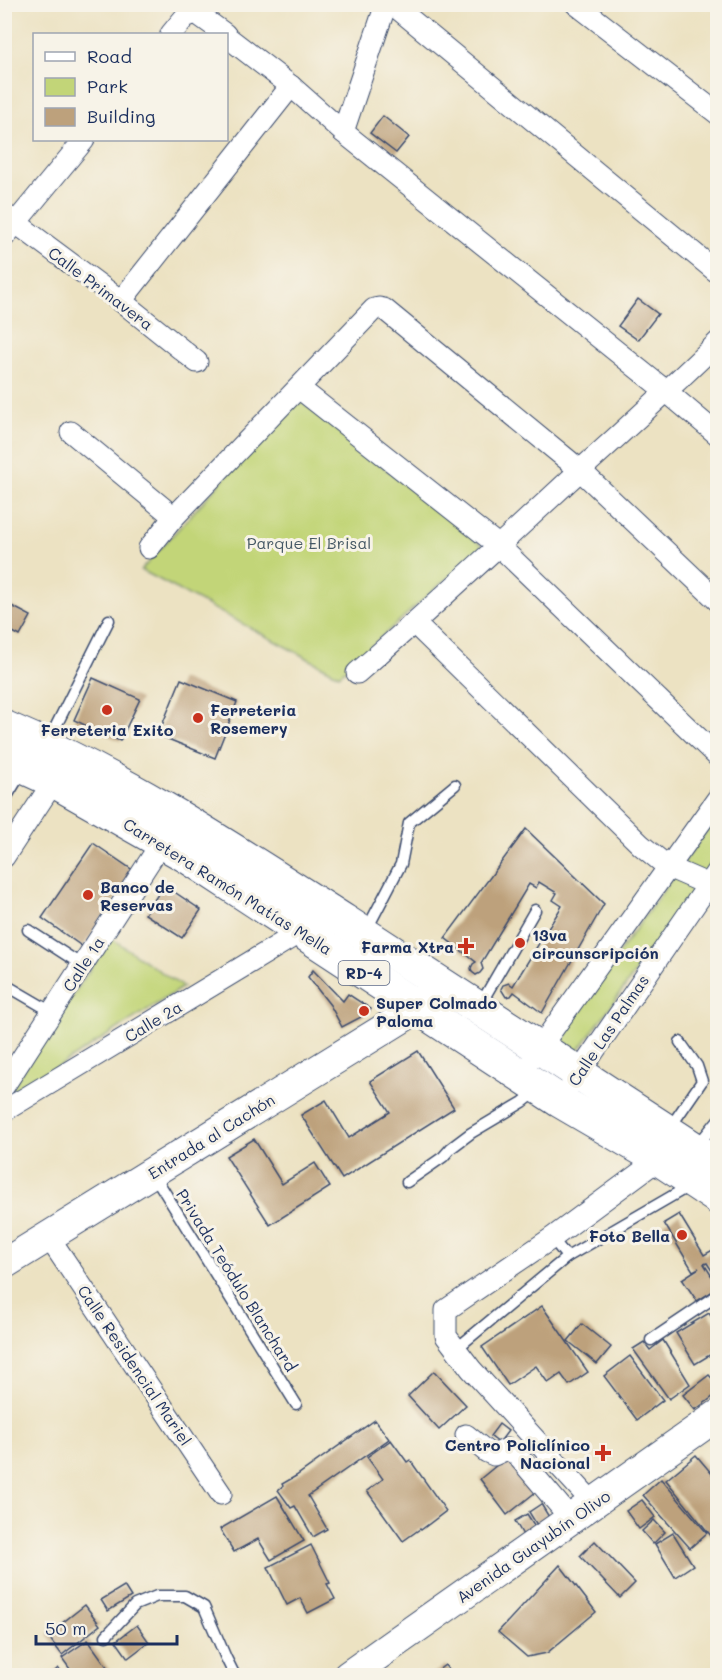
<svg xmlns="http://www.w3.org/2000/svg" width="722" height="1680" font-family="Mali,sans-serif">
<rect width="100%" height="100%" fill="#f7f3e8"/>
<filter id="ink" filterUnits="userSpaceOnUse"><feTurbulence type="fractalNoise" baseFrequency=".0167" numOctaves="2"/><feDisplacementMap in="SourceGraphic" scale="12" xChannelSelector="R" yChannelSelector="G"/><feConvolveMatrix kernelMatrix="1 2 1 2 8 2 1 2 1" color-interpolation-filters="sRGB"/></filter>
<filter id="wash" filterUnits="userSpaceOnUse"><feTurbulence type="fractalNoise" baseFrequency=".008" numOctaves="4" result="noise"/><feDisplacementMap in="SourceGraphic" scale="24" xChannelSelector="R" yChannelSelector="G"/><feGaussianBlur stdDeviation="1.35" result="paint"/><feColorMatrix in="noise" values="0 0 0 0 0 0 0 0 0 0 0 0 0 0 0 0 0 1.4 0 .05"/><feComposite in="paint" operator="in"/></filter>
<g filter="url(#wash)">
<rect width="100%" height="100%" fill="#ece2c2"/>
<g fill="#c2d578" stroke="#6e826b" stroke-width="1.5">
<polygon points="297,398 483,546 339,675 141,570"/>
<polygon points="717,816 717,859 577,1053 555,1041"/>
<polygon points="111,938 183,987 5,1101 5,1097"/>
</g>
<g id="blocks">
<g fill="#bda17c">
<polygon points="383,116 409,137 396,153 370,133"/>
<polygon points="638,299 658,314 638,340 618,326"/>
<polygon points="4,602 31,616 20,636 4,627"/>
<polygon points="93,678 140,699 120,741 74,720"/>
<polygon points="181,679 237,702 215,758 158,735"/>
<polygon points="526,829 604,904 542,1013 514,992 511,996 506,997 501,989 503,985 509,983 513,986 562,906 553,900 557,893 539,882 536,888 529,884 481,963 483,969 480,973 476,975 472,972 471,968 473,964 476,962 445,938"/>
<polygon points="93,843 134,871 83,947 42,918"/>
<polygon points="164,885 201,910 182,938 145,914"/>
<polygon points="313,970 343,1001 348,994 371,1009 365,1015 342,1027 330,1005 308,977"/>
<polygon points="418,1051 454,1108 342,1179 301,1115 326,1100 349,1138 390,1112 370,1081"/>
<polygon points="254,1139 282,1184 315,1163 330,1187 270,1225 226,1156"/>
<polygon points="679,1214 704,1255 718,1247 718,1280 707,1263 704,1264 718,1286 718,1288 697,1301 682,1279 699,1268 693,1271 664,1223"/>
<polygon points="542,1306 588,1372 569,1385 561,1374 548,1383 536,1366 508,1385 482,1347"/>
<polygon points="709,1313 718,1327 718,1350 695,1364 676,1333"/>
<polygon points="582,1324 611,1347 597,1364 568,1341"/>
<polygon points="663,1340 690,1384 669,1399 633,1349 644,1342 650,1350"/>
<polygon points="630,1356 663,1400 637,1420 604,1376"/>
<polygon points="434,1371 466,1405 439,1430 408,1396"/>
<polygon points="709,1375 718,1385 718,1393 695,1410 683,1395"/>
<polygon points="375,1420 389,1439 308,1496 327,1529 313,1537 295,1506 291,1508 278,1490 283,1486 282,1484 296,1476"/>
<polygon points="499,1424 508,1431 499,1443 490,1436"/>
<polygon points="391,1440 407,1462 410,1460 446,1511 421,1530 420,1529 403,1541 367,1491 383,1479 367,1457"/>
<polygon points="696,1455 718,1481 718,1533 712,1537 666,1480"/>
<polygon points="508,1456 537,1491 507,1515 480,1479"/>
<polygon points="661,1479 707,1533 690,1548 643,1495"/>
<polygon points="277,1496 304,1541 271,1560 258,1539 234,1552 220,1529"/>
<polygon points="642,1500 655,1517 639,1529 626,1511"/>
<polygon points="541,1504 549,1517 537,1525 529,1512"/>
<polygon points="527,1514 536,1528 523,1535 515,1521"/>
<polygon points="654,1520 665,1532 653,1544 642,1531"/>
<polygon points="673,1533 693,1565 675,1577 655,1544"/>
<polygon points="595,1541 635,1583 620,1598 580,1556"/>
<polygon points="311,1545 330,1583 327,1584 335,1599 308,1613 300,1598 287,1605 268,1567"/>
<polygon points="560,1565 596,1612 547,1653 527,1657 498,1632"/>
<polygon points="124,1586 131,1597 108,1611 101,1600"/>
<polygon points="85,1605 100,1625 62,1655 47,1635"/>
<polygon points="137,1625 149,1642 128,1658 116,1641"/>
<polygon points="88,1640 110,1671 104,1676 75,1676 62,1658"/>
<polygon points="445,1665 453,1676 430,1676"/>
<polygon points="58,1668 65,1676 50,1676"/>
</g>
</g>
</g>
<g filter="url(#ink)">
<use href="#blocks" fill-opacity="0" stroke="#3a4a6d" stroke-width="1.5"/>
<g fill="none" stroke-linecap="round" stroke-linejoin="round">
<defs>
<g id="lane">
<polyline points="48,742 109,620"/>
<polyline points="4,801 23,770"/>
<polyline points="28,930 82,965"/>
<polyline points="366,931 401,864 409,823 455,785"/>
<polyline points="4,984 52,1012"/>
<polyline points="480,1005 535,910"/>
<polyline points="669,1129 702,1081 697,1066 680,1042"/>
<polyline points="697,1146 718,1120"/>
<polyline points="154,1175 296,1404"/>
<polyline points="407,1182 443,1157 451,1148 471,1133 523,1102 537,1091"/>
<polyline points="552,1238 567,1257 691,1185"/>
<polyline points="651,1340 718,1295"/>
<polyline points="456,1349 567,1257"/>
<polyline points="106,1636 135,1605 157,1596 185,1596 204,1607 226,1658 235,1676"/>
</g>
<g id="street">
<polyline points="392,4 718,273"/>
<polyline points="576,4 718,114"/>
<polyline points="171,34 185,17 196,13 225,34"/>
<polyline points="226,36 291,86 343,132 667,392 718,435"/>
<polyline points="343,132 386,4"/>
<polyline points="4,214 121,301 197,362"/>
<polyline points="4,237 84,140"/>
<polyline points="121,301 291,86"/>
<polyline points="299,388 499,546 718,757"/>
<polyline points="71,432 174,517"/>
<polyline points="149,548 174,517 374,309 379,308 384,309 580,470 718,601"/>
<polyline points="414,623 641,845 668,867 707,884 718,892"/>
<path d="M357 673C431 609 502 543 574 476 622 432 671 388 718 342"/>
<polyline points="4,857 54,781"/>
<polyline points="533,1057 718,798"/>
<polyline points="572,1083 718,871"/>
<polyline points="4,1086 162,842"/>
<polyline points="4,1111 302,931"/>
<polyline points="48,1236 221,1494"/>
<polyline points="466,1435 487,1452 494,1455 507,1449 516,1454 571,1519"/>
<polyline points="593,1503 471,1369 446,1336 446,1310 552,1238 659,1159"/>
</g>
<g id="secondary">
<polyline points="4,1264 418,1008 431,992"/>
<polyline points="348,1676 718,1415"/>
</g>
<g id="primary">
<path d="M4 727C127 779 235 851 346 922 470 1002 594 1083 718 1164"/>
<polyline points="4,758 54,781 188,857 560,1101 659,1159 718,1198"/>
</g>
</defs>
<use href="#lane" stroke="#3a4a6d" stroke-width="13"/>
<use href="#street" stroke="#3a4a6d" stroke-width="23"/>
<use href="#secondary" stroke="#3a4a6d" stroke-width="32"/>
<use href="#primary" stroke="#3a4a6d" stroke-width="35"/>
<use href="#lane" stroke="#fff" stroke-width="10"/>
<use href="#street" stroke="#fff" stroke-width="21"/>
<use href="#secondary" stroke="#fff" stroke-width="30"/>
<use href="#primary" stroke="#fff" stroke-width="33"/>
</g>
</g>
<g fill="#c8321e" stroke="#f7f3e8" stroke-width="2">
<circle cx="107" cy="710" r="6"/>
<circle cx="198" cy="718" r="6"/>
<circle cx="88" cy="895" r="6"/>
<circle cx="520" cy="943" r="6"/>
<path d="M463 937h6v6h6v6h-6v6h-6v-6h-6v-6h6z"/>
<circle cx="364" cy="1011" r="6"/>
<circle cx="682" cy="1235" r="6"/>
<path d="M600 1444h6v6h6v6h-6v6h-6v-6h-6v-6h6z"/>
</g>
<g text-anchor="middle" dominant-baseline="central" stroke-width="6" stroke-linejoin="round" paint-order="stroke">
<rect fill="#f7f3e8" stroke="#5d6a87" stroke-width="1.5" x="338.5" y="961" width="51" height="24" rx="4.5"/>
<g font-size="15" font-weight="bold" fill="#1b2f5e">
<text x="364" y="973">RD-4</text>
</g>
<g font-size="16" fill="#1b2f5e" stroke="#f7f3e8">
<text transform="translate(101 288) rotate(37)">Calle Primavera</text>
<text transform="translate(228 886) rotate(32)">Carretera Ramón Matías Mella</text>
<text transform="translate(83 964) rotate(-57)">Calle 1a</text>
<text transform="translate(153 1021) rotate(-31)">Calle 2a</text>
<text transform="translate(608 1030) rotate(-56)">Calle Las Palmas</text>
<text transform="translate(211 1136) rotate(-32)">Entrada al Cachón</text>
<text transform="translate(237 1280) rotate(58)">Privada Teódulo Blanchard</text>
<text transform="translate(135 1365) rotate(56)">Calle Residencial Mariel</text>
<text transform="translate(533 1546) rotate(-35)">Avenida Guayubín Olivo</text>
</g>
<g font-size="16" fill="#455864" stroke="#f7f3e8">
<text x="309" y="542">Parque El Brisal</text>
</g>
<g font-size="16" font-weight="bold" fill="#1b2f5e" stroke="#f7f3e8" text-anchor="start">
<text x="210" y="709">Ferreteria<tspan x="210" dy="18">Rosemery</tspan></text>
<text x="107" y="729" text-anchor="middle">Ferreteria Exito</text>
<text x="100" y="886">Banco de<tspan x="100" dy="18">Reservas</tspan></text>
<text x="532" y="934">13va<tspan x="532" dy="18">circunscripción</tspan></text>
<text x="454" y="946" text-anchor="end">Farma Xtra</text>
<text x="376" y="1002">Super Colmado<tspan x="376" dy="18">Paloma</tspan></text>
<text x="670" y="1235" text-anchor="end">Foto Bella</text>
<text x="590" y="1444" text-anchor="end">Centro Policlínico<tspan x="590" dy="18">Nacional</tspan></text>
</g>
</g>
<rect width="722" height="1680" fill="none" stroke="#f7f3e8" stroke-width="24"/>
<rect x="33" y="33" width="195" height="108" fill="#f7f3e8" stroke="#9fa5b1" stroke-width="1.5"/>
<rect x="45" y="52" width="30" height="9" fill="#ffffff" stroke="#9fa5b1" stroke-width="1.5"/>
<text x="87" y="63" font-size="18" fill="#1b2f5e">Road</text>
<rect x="45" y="78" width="30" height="18" fill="#c2d578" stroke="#9fa5b1" stroke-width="1.5"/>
<text x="87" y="93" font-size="18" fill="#1b2f5e">Park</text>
<rect x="45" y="108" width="30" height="18" fill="#bda17c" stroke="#9fa5b1" stroke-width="1.5"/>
<text x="87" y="123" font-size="18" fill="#1b2f5e">Building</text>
<path d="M36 1635v9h141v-9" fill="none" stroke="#1b2f5e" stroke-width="3"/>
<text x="45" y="1635" font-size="18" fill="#1b2f5e" stroke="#f7f3e8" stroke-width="4.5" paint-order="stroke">50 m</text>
</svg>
